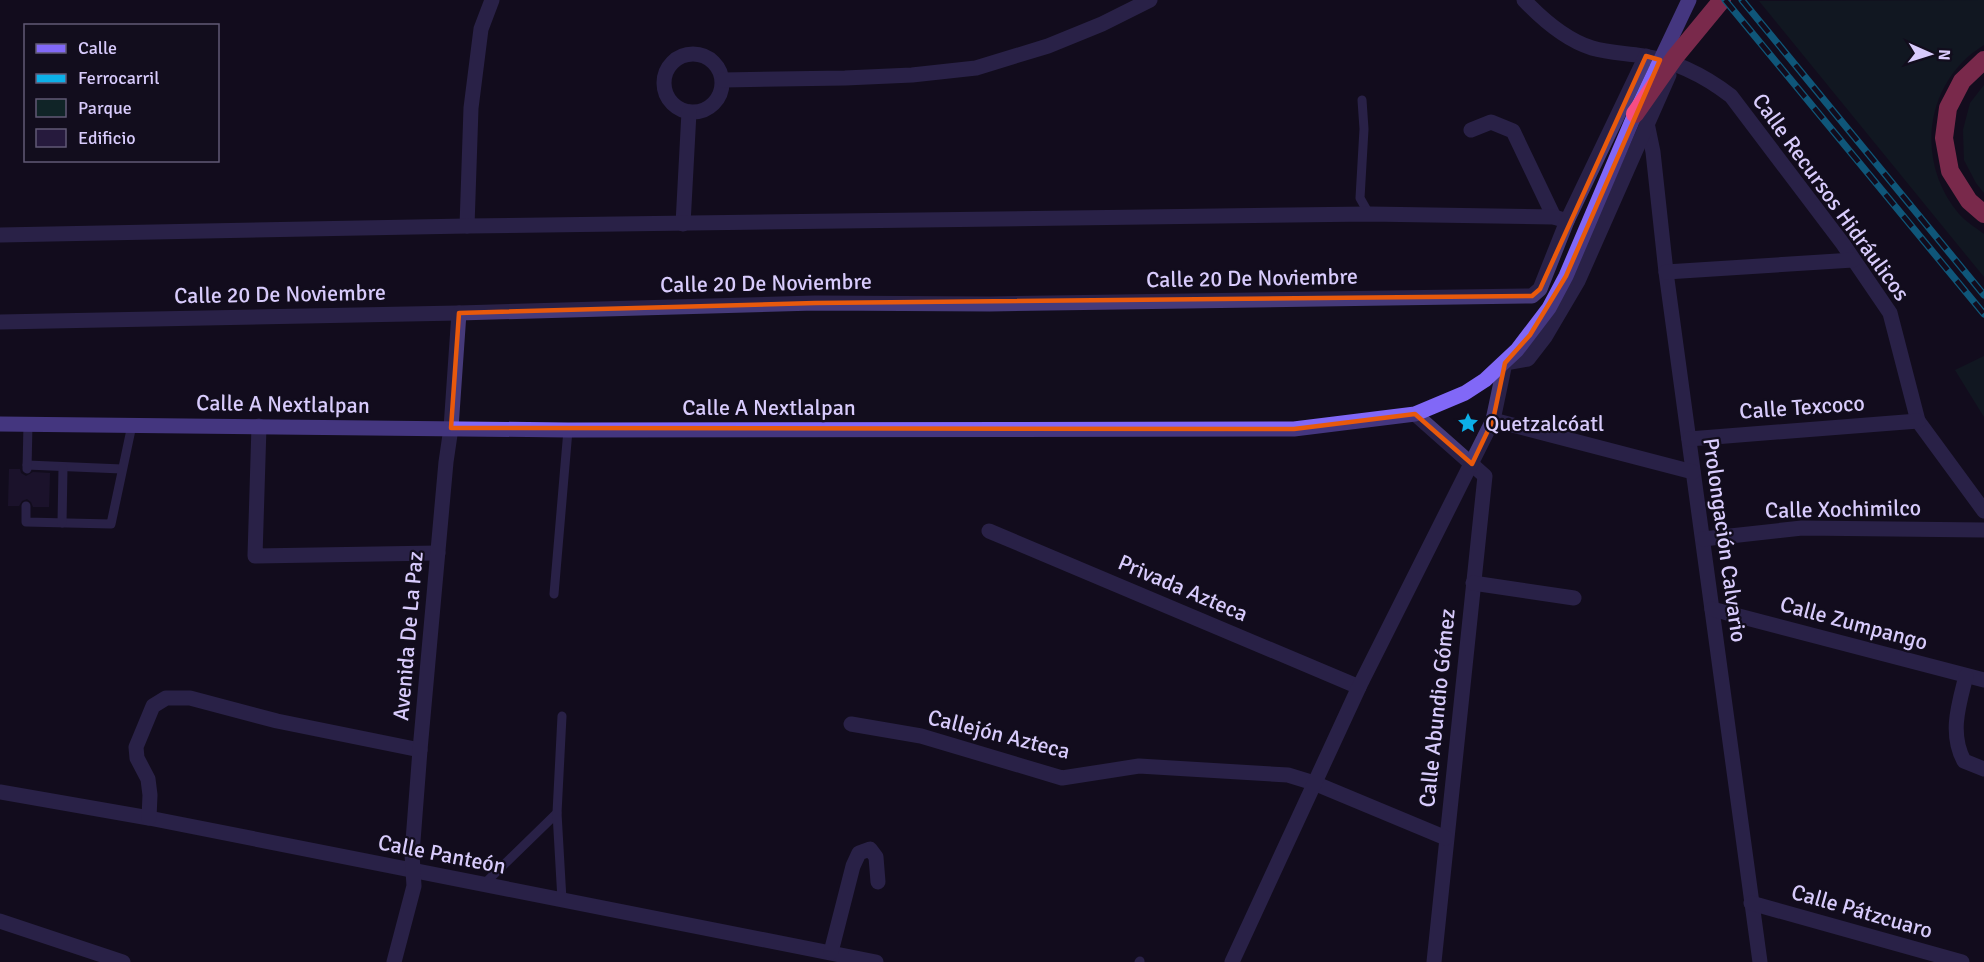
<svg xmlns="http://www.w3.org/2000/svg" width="1984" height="962" font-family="Signika,sans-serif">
<rect width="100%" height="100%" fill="#120d1d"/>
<g fill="#102427">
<path d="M1984 0V45C1925 81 1914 161 1959 214 1965 221 1976 228 1984 234V277L1759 1Z"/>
<polygon points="1984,85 1984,193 1976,183 1964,160 1963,130 1970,103"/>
<polygon points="1984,356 1984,417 1955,370"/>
</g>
<polygon fill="#261a3d" points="9,469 20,469 21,473 26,476 33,472 50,473 49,507 33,507 31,502 27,499 22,501 19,506 8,506"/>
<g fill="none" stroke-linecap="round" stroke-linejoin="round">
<g stroke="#463a7a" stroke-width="9">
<polyline points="1362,100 1364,129 1360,198 1369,214"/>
<polyline points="27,465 122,469"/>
<polyline points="27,469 28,424"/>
<polyline points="26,506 26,522 111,524 132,425"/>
<polyline points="62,523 63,468"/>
<polyline points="554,594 568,430"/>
<polyline points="483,885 557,813"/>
<polyline points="562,900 557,813 562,716"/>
<polyline points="1139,962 1140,961"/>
</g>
<g stroke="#463a7a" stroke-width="15">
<path d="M1524 0C1543 20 1566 40 1592 48 1609 53 1626 53 1643 56 1676 61 1705 76 1731 96L1843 244 1890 313 1918 421 1984 511"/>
<circle cx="693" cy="83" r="29"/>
<polyline points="723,80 845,78 912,75 976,68 1048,46 1102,24 1150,0"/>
<polyline points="1647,123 1653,152 1666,272 1760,962"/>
<polyline points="1471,130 1491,122 1513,131 1554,217"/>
<polyline points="683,224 689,112"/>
<polyline points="467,226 471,108 481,29 492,0"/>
<polyline points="0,235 467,226 1369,214 1554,217 1567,221"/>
<polyline points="1666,272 1853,260"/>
<polyline points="0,322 459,313 815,303 990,304 1532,296 1540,289 1567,221 1646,56"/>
<polyline points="1415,414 1485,476 1434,962"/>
<polyline points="1493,420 1693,472"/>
<polyline points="259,426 255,556 438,553"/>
<polyline points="1689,439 1918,421"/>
<polyline points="989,531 1359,687"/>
<polyline points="1703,539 1802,528 1984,530"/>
<polyline points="1473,583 1574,598"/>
<polyline points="1712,609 1984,680"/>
<path d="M1966 676C1959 704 1949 733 1964 761L1984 769"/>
<polyline points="851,724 921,736 1062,778 1139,766 1288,775 1314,783 1446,838"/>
<polyline points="0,792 149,818 876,962"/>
<polyline points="149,818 150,795 148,779 137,758 136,747 153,706 166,698 190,698 277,721 420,750"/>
<polyline points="1751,903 1962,962"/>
<polyline points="0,921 123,962"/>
<polyline points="831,952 853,866 859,853 870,849 876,857 878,882"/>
<polyline points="394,962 414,886 412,854 420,750 446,462 451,428 459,313"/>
<polyline points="1232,962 1359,687 1493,420 1505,363 1528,359 1545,337 1578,281 1669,75"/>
</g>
<polyline stroke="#8168f7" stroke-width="15" points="0,424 568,430 1294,429 1415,414 1465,393 1485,380 1517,350 1549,308 1566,276 1635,114 1689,0"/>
<g stroke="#f64d84" stroke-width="18">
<polyline points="1984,60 1962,81 1948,108 1944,138 1950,171 1969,201 1984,214"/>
<polyline points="1635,114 1675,57 1722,0"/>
</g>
<defs>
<g id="rail">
<polyline points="1725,0 1984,314"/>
<polyline points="1742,0 1984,295"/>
</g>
</defs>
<use href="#rail" stroke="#0cb0e8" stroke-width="7"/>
<use href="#rail" stroke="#120d1d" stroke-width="4.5" stroke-dasharray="14" stroke-linecap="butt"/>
</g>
<path d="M0 0H1984V962H0ZM1646 56 1660 60 1566 276 1530 335 1505 363 1493 420 1472 464 1415 414 1294 429 451 428 459 313 815 303 1532 296 1540 289Z" fill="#120d1d" fill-opacity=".55" fill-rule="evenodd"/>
<path fill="none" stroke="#e8590c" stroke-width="4.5" stroke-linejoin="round" d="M1646 56 1660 60 1566 276 1530 335 1505 363 1493 420 1472 464 1415 414 1294 429 451 428 459 313 815 303 1532 296 1540 289Z"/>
<defs>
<symbol id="sight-bare" viewBox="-9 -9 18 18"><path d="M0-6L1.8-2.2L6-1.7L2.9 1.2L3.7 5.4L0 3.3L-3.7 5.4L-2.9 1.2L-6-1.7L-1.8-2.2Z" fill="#0cb0e8" stroke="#120d1d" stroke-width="2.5" paint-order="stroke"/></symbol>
</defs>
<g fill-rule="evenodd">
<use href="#sight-bare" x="1453" y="408" width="30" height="30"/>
</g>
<g text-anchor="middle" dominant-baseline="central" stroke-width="4.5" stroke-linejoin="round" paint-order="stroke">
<g font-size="22" fill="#d8cbfc" stroke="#120d1d">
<text transform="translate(1831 197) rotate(54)">Calle Recursos Hidráulicos</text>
<text transform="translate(1252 278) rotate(-1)">Calle 20 De Noviembre</text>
<text transform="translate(766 283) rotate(-1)">Calle 20 De Noviembre</text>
<text transform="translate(280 294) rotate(-1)">Calle 20 De Noviembre</text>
<text transform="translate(283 404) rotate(1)">Calle A Nextlalpan</text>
<text x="769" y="407">Calle A Nextlalpan</text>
<text transform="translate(1802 407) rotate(-4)">Calle Texcoco</text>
<text transform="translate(1843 509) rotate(-1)">Calle Xochimilco</text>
<text transform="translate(1725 540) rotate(82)">Prolongación Calvario</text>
<text transform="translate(1183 588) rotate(23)">Privada Azteca</text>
<text transform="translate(1854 623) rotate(15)">Calle Zumpango</text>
<text transform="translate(408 636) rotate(-85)">Avenida De La Paz</text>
<text transform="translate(1437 708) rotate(-84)">Calle Abundio Gómez</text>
<text transform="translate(999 734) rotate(14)">Callejón Azteca</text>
<text transform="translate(442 854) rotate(11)">Calle Panteón</text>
<text transform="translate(1862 911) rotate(16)">Calle Pátzcuaro</text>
</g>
<g font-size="22" fill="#d8cbfc" stroke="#120d1d" text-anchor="start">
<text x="1485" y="423">Quetzalcóatl</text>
</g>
</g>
<rect x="24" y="24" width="195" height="138" fill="#120d1d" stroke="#615976" stroke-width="1.5"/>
<rect x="36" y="44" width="30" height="9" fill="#8168f7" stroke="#615976" stroke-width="1.5"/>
<text x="78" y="54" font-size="18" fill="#d8cbfc">Calle</text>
<rect x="36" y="74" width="30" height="9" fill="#0cb0e8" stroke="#615976" stroke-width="1.5"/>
<text x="78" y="84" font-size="18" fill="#d8cbfc">Ferrocarril</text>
<rect x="36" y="99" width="30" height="18" fill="#102427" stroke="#615976" stroke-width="1.5"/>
<text x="78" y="114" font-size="18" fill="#d8cbfc">Parque</text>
<rect x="36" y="129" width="30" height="18" fill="#261a3d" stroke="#615976" stroke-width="1.5"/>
<text x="78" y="144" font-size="18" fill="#d8cbfc">Edificio</text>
<g transform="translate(1930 54) rotate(93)" stroke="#120d1d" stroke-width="4.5" paint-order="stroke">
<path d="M0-4.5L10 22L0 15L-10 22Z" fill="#d8cbfc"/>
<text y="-9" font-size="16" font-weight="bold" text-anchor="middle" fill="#d8cbfc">N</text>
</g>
</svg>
